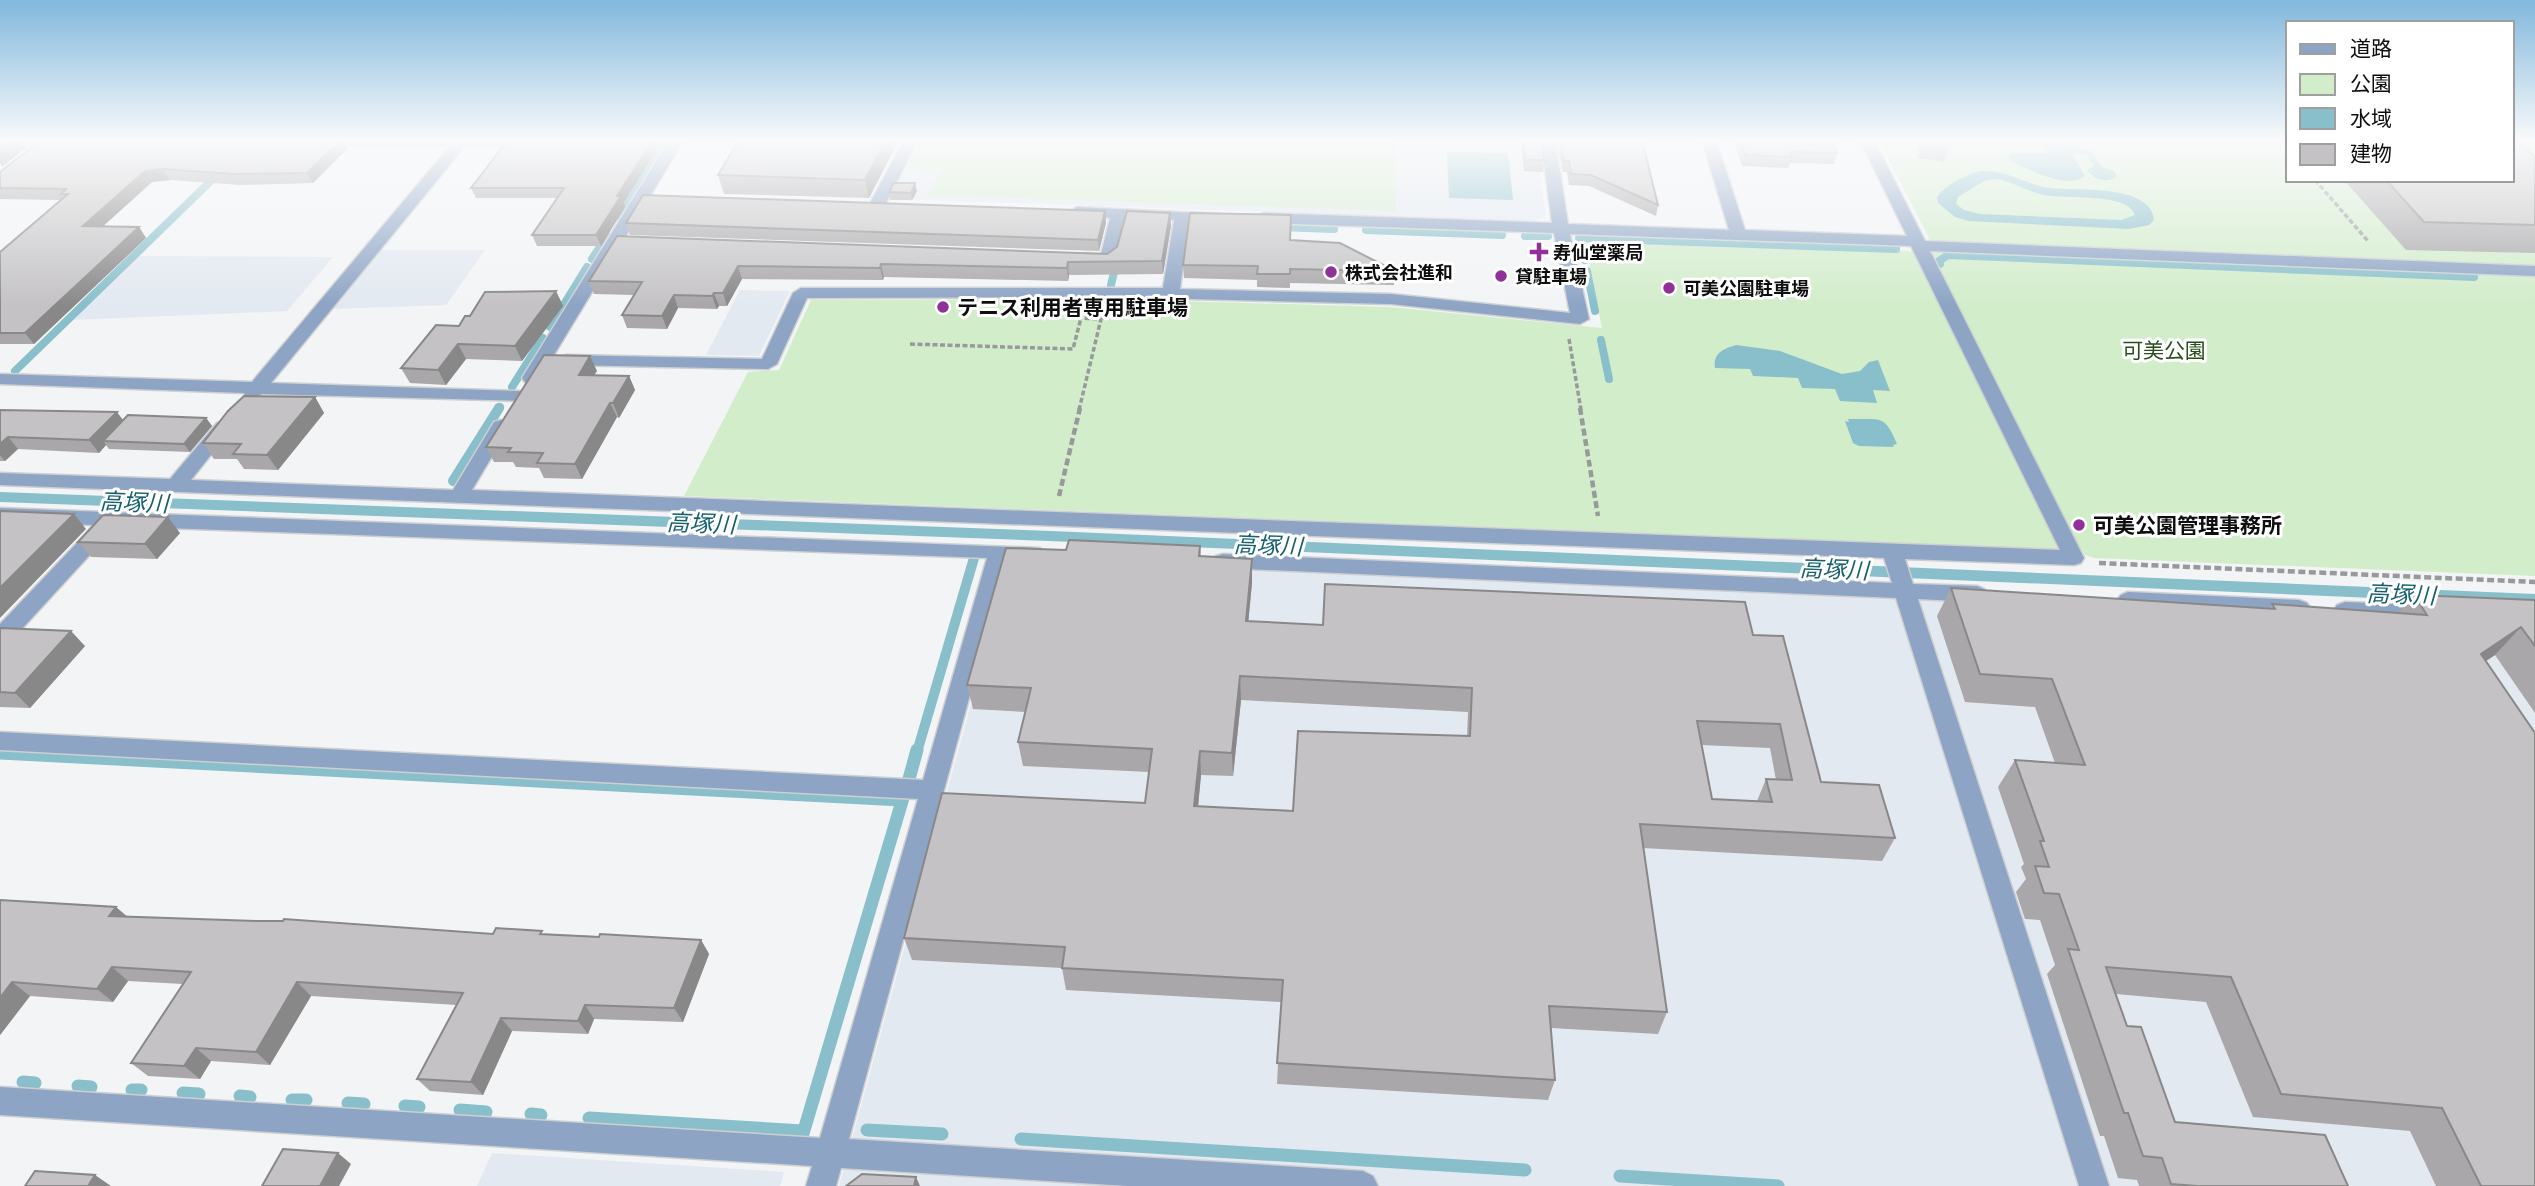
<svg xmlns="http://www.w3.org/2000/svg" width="2535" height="1186" font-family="'Archivo Narrow','Noto Sans JP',sans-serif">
<rect width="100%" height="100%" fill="#f2f4f6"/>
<g fill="#e3e9f1">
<polygon points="920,140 1535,140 1546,215 1535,221 898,199 892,195"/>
<polygon points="380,250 485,250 446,305 330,309"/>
<polygon points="137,256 333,257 287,311 71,320"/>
<polygon points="740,290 790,291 759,356 706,355"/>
<polygon points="1021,558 2535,624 2535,1186 839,1186 1009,565"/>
<polygon points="492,1153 784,1172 780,1186 477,1186"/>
</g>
<g fill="#d2edca">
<polygon points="920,140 1396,140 1396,211 928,195 942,167 928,171 909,168 908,163"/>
<polygon points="1879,140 2288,140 2288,180 2512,180 2512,140 2533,140 2535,142 2535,576 2094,558 2085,555 2082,550 684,496 748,372 779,370 811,300 1106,299 1390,307 1602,328 1585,240 1936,252"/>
</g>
<g fill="#88bfca" fill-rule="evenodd">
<path d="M2042 140 2060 141 2093 153 2102 167 2114 171 2117 176C2109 184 2093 180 2087 170L2094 166 2086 154H2072L2085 176C2067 190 2029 170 2011 161L2007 157 2010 153H2049Z"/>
<polygon points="1447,152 1508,153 1513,200 1449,198"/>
<path d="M1980 171C2010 170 2023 184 2049 188 2071 191 2152 183 2154 220L2149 225 2129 229 1969 221 1955 217 1938 203 1937 197C1946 184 1966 175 1980 171ZM1997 179C2014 182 2028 192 2044 195 2066 200 2128 192 2135 215L2121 220 1980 214 1964 210 1956 204 1958 197 1984 181Z"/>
<path d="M1736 345 1780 351 1842 374 1860 371 1869 362 1878 360 1890 391 1873 390 1877 403 1840 401 1835 389 1802 388 1798 378 1753 376 1750 369 1715 368C1713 353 1723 349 1736 345Z"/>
<path d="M1848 419C1881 420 1884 413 1897 444L1893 445 1894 447 1859 446 1853 443 1845 421 1849 422Z"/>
<polygon points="0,492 1051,531 2535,594 2535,605 1049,541 0,502"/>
</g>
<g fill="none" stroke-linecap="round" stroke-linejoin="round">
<g stroke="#88bfca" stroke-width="8">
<polyline points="634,193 659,152"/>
<polyline points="619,216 630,198"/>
<polyline points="1278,227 1334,229"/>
<polyline points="1366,230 1502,235"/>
<polyline points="1525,236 1548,236"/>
<polyline points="1579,238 1896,249"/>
<polyline points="1581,238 1585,260"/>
<polyline points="592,259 607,236"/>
<polyline points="1940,264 1939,261 1948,255 2474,277"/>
<polyline points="1587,271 1595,311"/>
<polyline points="1111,285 1116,264"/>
<polyline points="550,327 587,267"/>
<polyline points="1601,340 1609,379"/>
<polyline points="15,371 219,173"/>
<polyline points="512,387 543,338"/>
<polyline points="498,410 500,407"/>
</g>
<g stroke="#88bfca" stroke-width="10">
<polyline points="453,481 499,408"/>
<polyline points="917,752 974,558"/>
</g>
<g stroke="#88bfca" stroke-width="13">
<polyline points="0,753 902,800"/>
<polyline points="909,779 917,750"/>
<polyline points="23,1082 35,1083"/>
<polyline points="78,1086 91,1087"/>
<polyline points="132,1090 141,1090"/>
<polyline points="183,1093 199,1094"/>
<polyline points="240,1096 250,1097"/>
<polyline points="292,1100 306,1100"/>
<polyline points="348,1103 364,1104"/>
<polyline points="405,1106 419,1107"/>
<polyline points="460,1110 486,1112"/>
<polyline points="531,1114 541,1115"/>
<polyline points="589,1118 803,1131"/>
<polyline points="867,1130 942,1134"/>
<polyline points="802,1137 903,798"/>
<polyline points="1021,1139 1525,1170"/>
<polyline points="1620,1176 1778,1186"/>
</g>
<defs>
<g id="minor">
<polygon points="0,140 74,140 75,141 68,145 0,145"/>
<polygon points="308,140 540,142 533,146 465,146 271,383 519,391 525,393 528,397 525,401 262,394 252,400 246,398 244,393 0,384 0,374 252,382 450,146 314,146 309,145"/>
<polygon points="623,140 684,140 540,378 531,383 525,382 522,378 665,147 629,146 624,145"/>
<polygon points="904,140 918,140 885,205 882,208 872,208 869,205"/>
<polygon points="1541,140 1555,140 1568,224 1729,230 1702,140 1716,140 1745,230 1907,236 1860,140 1874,140 1925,241 2535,266 2535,276 1930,251 2084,558 2081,563 2074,565 1905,559 1913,584 1977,586 1984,589 1988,594 1984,599 1977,602 1918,599 2109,1186 2079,1186 1896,598 1223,568 1216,566 1213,561 1216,556 1223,554 1892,583 1884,558 0,485 0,473 170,479 217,423 224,421 233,427 191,480 453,490 494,422 501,420 510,426 472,490 2060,550 1911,246 1570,234 1589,319 1580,324 1391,304 1107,297 807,298 777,364 768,369 566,365 557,360 566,355 762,359 793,293 801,288 1163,288 1174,220 1126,218 1114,262 1086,263 1078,258 1086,253 1101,254 1110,218 1072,215 1069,212 1077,207 1221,214 1224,217 1216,222 1189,221 1180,289 1391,294 1570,313 1554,233 1263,223 1255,218 1263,213 1552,223"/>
<polygon points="0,508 1040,548 1043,553 1040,558 1007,559 849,1139 1363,1171 1373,1176 1378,1186 1128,1186 841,1168 836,1186 806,1186 812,1166 0,1115 0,1087 820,1138 918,799 0,750 0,732 923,780 987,558 110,526 112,529 109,534 8,644 0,646 0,624 94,525 0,522"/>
<polygon points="2128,592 2299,600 2307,603 2310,608 2307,613 2299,616 2128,608 2121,605 2117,600 2121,595"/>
<polygon points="2345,602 2425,605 2433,608 2436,613 2433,618 2425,621 2345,618 2337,615 2334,610 2337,605"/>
</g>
</defs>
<use href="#minor" stroke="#cecfd1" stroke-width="3"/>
<g stroke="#98999b" stroke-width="3.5" stroke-dasharray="5 2.5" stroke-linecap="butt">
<polyline points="2281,140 2288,149"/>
<polyline points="2315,180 2368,241"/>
<polyline points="1569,339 1581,410"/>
<polyline points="910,344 1073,349 1081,318"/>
<polyline points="1079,410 1101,319 1080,318"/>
</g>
<g stroke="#98999b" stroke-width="4.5" stroke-dasharray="7 3.5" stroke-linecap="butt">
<polyline points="1580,408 1598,516"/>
<polyline points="1059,496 1080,408"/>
<polyline points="2099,563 2535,582"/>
</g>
<use href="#minor" fill="#8da4c5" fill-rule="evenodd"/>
</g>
<g fill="#a9a7a9" fill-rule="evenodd">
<polygon points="899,140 869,198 724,194 718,175"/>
<polygon points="1520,140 1542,140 1544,160 1543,172 1524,171"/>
<polygon points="1556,140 1642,140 1658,205 1656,216 1589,186 1569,185 1567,172 1563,172"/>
<polygon points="1733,140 1833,140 1837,153 1834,164 1790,163 1788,168 1742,166"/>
<polygon points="1919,140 1952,140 1944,162 1918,158"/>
<polygon points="2062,140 2106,140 2106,141 2076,140 2071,143"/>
<polygon points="347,149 313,183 241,185 170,180 152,182 102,227 139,227 146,238 34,344 0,344 0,252 60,200 0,199 0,172"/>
<polygon points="657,150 624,202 625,207 601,246 537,246 532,235 557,198 476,198 471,188"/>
<polygon points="2535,157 2535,253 2406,250 2344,180 2512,180"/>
<polygon points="917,191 912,200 890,200 889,192"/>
<polygon points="1105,211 1106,223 1099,251 630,235 626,223"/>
<polygon points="1170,213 1171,226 1163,274 1069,275 1068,281 884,277 883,280 742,279 727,306 719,306 717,309 678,308 667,329 627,328 622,315 635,295 594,294 589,281 617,236 1107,254"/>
<polygon points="1290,240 1395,271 1394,285 1290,283 1290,288 1257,287 1257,280 1184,278 1183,265"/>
<polygon points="556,291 563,306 522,361 466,359 446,385 410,383 401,368 459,326 470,316"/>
<polygon points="597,371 594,375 629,376 635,390 619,418 617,417 582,479 544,478 539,468 516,467 513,462 494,462 486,447"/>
<polygon points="315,397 324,413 278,470 244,469 237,459 214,459 203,443"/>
<polygon points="0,410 123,420 206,418 212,426 190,452 109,449 106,445 99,453 18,449 5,461 0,461"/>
<polygon points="180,533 157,559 91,557 78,542"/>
<path d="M1200 546 1201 556 1252 559V583L1248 622 1323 625 1753 635 1821 782 1895 838 1882 861 1643 848 1667 1012 1658 1034 1551 1028 1555 1080 1548 1100 1277 1084 1281 1002 1066 990 1062 968 912 960 904 938 1145 803 1149 772 1023 766 1018 742 1026 712 973 709 967 685 1066 550ZM1241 700 1468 712 1467 736 1293 811 1198 806 1201 775 1233 776ZM1701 745 1770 748 1776 780 1766 779 1757 801 1712 799Z"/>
<polygon points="1951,588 2269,609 2272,604 2398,613 2414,595 2535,600 2535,713 2495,655 2486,661 2535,1186 2436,1186 2410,1131 2253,1117 2206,1002 2116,994 2127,1026 2175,1122 2348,1186 2139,1186 2137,1180 2118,1178 2104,1136 2100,1136 2047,974 2055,965 2040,920 2025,919 2016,892 2026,879 2021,867 2024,864 1998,787 2015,760 2055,763 2035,707 1965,702 1937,616"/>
<polygon points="0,628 85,646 30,708 0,707"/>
<polygon points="0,900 116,907 127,916 493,934 544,934 701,940 709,954 683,1022 594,1019 588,1034 512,1031 483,1095 430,1091 417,1079 457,1005 311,996 270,1065 211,1061 200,1079 148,1076 131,1063 183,984 128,981 113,1002 30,996 0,1035"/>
</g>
<g fill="#898889">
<polygon points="12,140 20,140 26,148 2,167 0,163 0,150"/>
<polygon points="340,140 342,140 347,149 313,183 307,173"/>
<polygon points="654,140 657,150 624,202 625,207 601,246 596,235 617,196"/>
<polygon points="886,140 899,140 869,198 865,180"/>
<polygon points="163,169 170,180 152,182 90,238 83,226 145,171"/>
<polygon points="915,183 917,191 912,200 911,193"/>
<polygon points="1105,211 1106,223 1099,251 1098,240"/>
<polygon points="1170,213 1171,226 1163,274 1162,261"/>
<polygon points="139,227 146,238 34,344 25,333"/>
<polygon points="1068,262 1069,275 1068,281 1067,268"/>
<polygon points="881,264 884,277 883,280 880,268"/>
<polygon points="738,266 742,279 727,306 723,293"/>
<polygon points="556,291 563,306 522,361 515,346"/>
<polygon points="714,293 719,306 717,309 712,296"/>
<polygon points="674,295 678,308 667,329 662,316"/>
<polygon points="458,344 466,359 446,385 438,370"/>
<polygon points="590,356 597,371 585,389 579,375"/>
<polygon points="629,376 635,390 619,418 613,403"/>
<polygon points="315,397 324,413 278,470 267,455"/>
<polygon points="610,403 617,417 582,479 575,464"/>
<polygon points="117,412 126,424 103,441 106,445 99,453 89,440"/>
<polygon points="206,418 212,426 190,452 184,444"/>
<polygon points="8,437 18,449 5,461 0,455 0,444"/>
<polygon points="74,514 86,529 0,618 0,588"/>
<polygon points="168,517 180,533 157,559 145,544"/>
<polygon points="1252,559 1252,583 1246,646 1246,621"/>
<polygon points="2521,627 2495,655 2455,681 2481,654"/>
<polygon points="71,631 85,646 30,708 15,693"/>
<polygon points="1240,676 1241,700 1233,776 1232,753"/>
<polygon points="1200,751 1201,775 1196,829 1194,806"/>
<polygon points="116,907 131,921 109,916"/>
<polygon points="701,940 709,954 683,1022 674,1008"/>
<polygon points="112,967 128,981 113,1002 97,989"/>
<polygon points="12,982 30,996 0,1035 0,998"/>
<polygon points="297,982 311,996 270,1065 256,1052"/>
<polygon points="585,1005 594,1019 588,1034 578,1021"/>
<polygon points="501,1018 512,1031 483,1095 471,1082"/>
<polygon points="196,1048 211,1061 200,1079 184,1066"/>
<polygon points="338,1153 351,1164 339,1186 320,1186"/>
<polygon points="95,1175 111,1186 88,1186"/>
<polygon points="916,1177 920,1186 914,1186"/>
</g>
<g fill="#c4c2c4" stroke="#898889" stroke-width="2" fill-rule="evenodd">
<polygon points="0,140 12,140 0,150"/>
<polygon points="41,140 340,140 307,173 234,174 163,169 145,171 83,226 139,227 25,333 0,333 0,252 68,194 61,194 66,189 0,188 0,172"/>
<polygon points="508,140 653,140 617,196 621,196 596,235 532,235 564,188 471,188"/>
<polygon points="739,140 886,140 865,180 718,175"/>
<polygon points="1523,140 1542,140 1544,160 1525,160"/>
<polygon points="1560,140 1642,140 1658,205 1591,175 1571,174 1569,161 1564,161"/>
<polygon points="1740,140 1833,140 1837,153 1790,152 1792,157 1745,155"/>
<polygon points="2512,140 2516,140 2535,157 2535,225 2424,222 2386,180 2512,180"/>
<polygon points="894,183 915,183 911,193 889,192"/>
<polygon points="643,195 1105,211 1098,240 626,223"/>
<polygon points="1127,211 1170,213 1162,261 1068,262 1067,268 881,264 880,268 738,266 723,293 714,293 712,296 674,295 662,316 622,315 642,282 589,281 617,236 1107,254 1117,247"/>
<polygon points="1190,213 1291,215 1290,240 1340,243 1395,271 1290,269 1290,274 1257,274 1258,266 1183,265"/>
<polygon points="556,291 515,346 458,344 438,370 401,368 436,325 459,326 465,316 470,316 485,292"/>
<polygon points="544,355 590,356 579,375 629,376 613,403 610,403 575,464 537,463 543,453 508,452 511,448 486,447"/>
<polygon points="244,396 315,397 267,455 233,454 241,444 203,443 228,411"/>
<polygon points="0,410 117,412 89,440 8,437 0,444"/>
<polygon points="128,415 206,418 184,444 103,441"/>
<polygon points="0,511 74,514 0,588"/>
<polygon points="103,515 168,517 145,544 78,542"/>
<path d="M1069 540 1200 546 1199 556 1252 559 1246 621 1323 625 1325 584 1745 602 1753 635 1783 636 1821 782 1879 785 1895 838 1640 824 1667 1012 1549 1006 1555 1080 1277 1063 1283 980 1062 968 1065 947 904 938 942 793 1145 803 1152 749 1018 742 1031 688 967 685 1006 548 1066 550ZM1240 676 1472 688 1470 736 1298 731 1293 811 1194 806 1200 751 1232 753ZM1697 721 1780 724 1792 780 1766 779 1772 802 1712 799Z"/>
<polygon points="1951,588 2275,609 2272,604 2427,615 2414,595 2535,600 2535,646 2521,627 2481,654 2535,733 2535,1186 2481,1186 2442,1108 2281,1094 2231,977 2106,967 2127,1026 2141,1027 2175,1122 2325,1135 2348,1186 2197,1186 2171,1184 2162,1158 2143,1156 2128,1113 2124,1113 2068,949 2079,950 2059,894 2044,893 2035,866 2049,867 2040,841 2044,841 2015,760 2085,765 2052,679 1980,674"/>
<polygon points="0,628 71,631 15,693 0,692"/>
<polygon points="0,900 116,907 109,916 257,921 283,921 284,919 493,934 496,928 542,931 540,934 599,937 600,934 701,940 674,1008 585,1005 578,1021 501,1018 471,1082 417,1079 463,993 297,982 256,1052 196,1048 184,1066 131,1063 191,972 112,967 97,989 12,982 0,998"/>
<polygon points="283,1149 338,1153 320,1186 262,1186"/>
<polygon points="35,1171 95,1175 88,1186 25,1186"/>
<polygon points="862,1174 916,1177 914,1186 846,1186"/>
</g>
<linearGradient id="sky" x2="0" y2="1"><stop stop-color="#81b8dc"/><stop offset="0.46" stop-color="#f9fafb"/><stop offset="1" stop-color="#f9fafb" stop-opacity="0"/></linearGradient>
<rect width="2535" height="306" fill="url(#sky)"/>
<g fill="#913099" stroke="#fff" stroke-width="2.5">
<path d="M1535.5 241.5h7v7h7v7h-7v7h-7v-7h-7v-7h7z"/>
<circle cx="1331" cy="272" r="7"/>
<circle cx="1501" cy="276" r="7"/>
<circle cx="1669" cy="288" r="7"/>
<circle cx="943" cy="307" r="7"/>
<circle cx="2079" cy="525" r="7"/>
</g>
<g text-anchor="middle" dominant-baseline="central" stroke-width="6" stroke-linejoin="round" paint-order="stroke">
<g font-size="18" font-weight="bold" fill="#0e0e0f" stroke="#fff" text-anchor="start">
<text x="1553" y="252">寿仙堂薬局</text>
<text x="1345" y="272">株式会社進和</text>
<text x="1515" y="276">貸駐車場</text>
<text x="1683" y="288">可美公園駐車場</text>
</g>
<g font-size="21" font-weight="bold" fill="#0e0e0f" stroke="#fff" text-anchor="start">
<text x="957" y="307">テニス利用者専用駐車場</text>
<text x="2093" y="525">可美公園管理事務所</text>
</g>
<g font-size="21" fill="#284e1c" stroke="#fff">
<text x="2164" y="350">可美公園</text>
</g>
<g font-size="23" font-style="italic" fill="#15606c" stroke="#fff">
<text transform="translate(134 502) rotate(2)">高塚川</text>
<text transform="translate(701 523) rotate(2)">高塚川</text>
<text transform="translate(1268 545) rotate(2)">高塚川</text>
<text transform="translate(1834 569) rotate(2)">高塚川</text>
<text transform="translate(2401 594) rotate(2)">高塚川</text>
</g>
</g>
<rect x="2286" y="21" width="228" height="161" fill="#ffffff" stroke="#9f9f9f" stroke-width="2"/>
<rect x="2300" y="44" width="35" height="10" fill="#8da4c5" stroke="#9f9f9f" stroke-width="2"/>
<text x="2350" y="56" font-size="21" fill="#0e0e0f">道路</text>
<rect x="2300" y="74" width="35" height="21" fill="#d2edca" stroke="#9f9f9f" stroke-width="2"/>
<text x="2350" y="91" font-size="21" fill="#0e0e0f">公園</text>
<rect x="2300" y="108" width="35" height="21" fill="#88bfca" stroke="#9f9f9f" stroke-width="2"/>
<text x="2350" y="126" font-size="21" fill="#0e0e0f">水域</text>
<rect x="2300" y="144" width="35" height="21" fill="#c4c2c4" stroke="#9f9f9f" stroke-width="2"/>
<text x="2350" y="161" font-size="21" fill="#0e0e0f">建物</text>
</svg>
